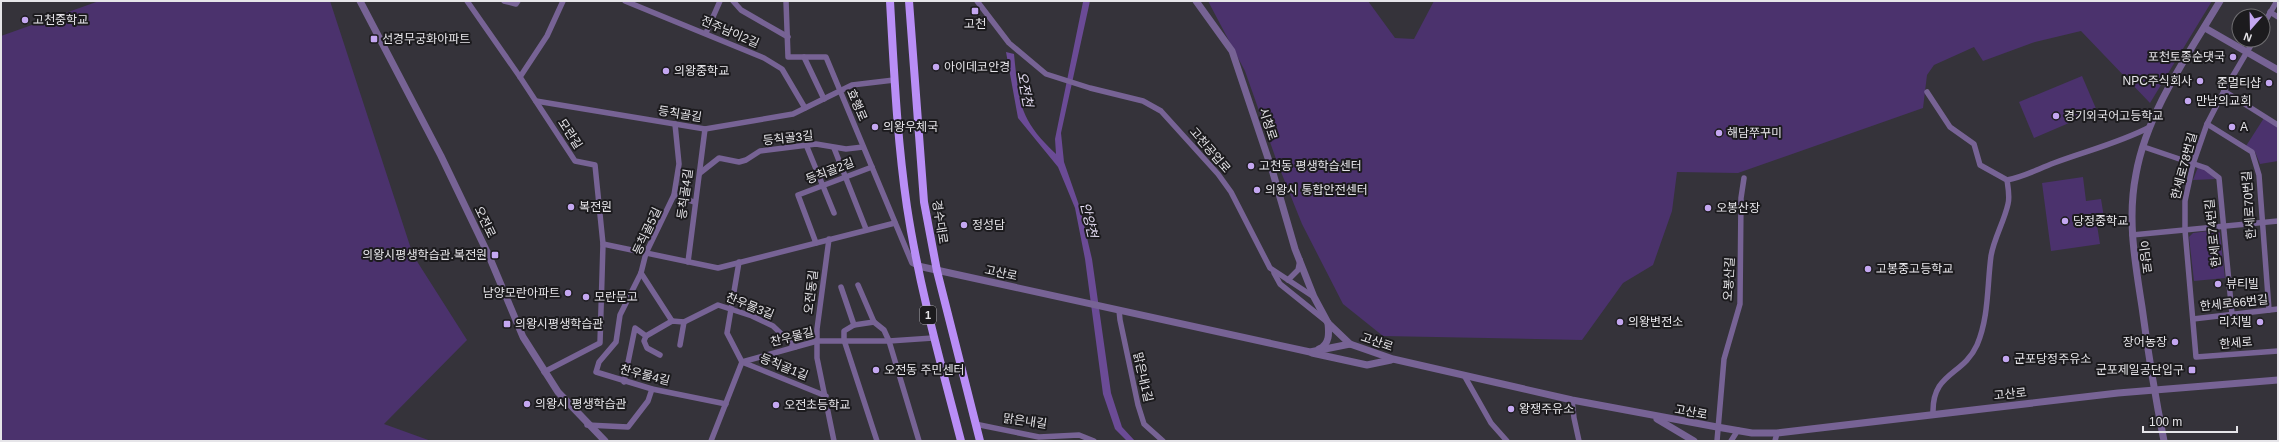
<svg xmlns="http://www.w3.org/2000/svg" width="2279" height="442" font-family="Arial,'Noto Sans KR',sans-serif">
<rect width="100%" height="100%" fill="#35333a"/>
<g fill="#4b326d">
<polygon points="99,1 330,1 413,255 467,340 384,424 431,441 1,441 1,36"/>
<polygon points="1208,1 1368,1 1395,38 1414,39 1434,1 2212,1 2150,103 2081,31 2035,42 1983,61 1974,47 1934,65 1927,75 1923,108 1738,173 1677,172 1672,211 1653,265 1623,283 1582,340 1383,336 1343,304 1302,224 1277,162 1245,71"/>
<polygon points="2082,76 2097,111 2034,138 2019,102"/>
<polygon points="2264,118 2278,127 2278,161 2260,164 2255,152 2246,146"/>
<polygon points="2198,167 2208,171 2215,179 2193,180"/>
<polygon points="2083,177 2086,201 2101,199 2105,224 2097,225 2100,244 2051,251 2042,183"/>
<polygon points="2216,230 2220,233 2225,278 2194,281 2189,237 2193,233"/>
</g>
<path fill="#6b4b96" d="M1090 1 1061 133 1064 162 1080 208 1092 259 1111 393 1122 427 1135 441H1127L1115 429 1103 394 1085 259 1075 208 1058 167 1018 118 1006 52 1014 54C1019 103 1019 119 1056 154L1055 139 1083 2Z"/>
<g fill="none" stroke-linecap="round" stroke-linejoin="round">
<g stroke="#776395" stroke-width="5.5">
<polyline points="467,1 520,77 575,161 595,165 603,244 600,343 544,372"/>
<polyline points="504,1 516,4 518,1"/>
<polyline points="625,1 764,58 782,69 805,108"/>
<polyline points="733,1 741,10 788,37"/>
<polyline points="786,1 788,57 826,57 912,263 918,266"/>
<polyline points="977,1 1009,43 1046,74 1090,88 1143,101 1161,111 1218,174 1231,192 1270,268 1314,297"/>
<polyline points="2270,12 2278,17"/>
<polyline points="2263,25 2277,1"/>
<polyline points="706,33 720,1"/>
<polyline points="2254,40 2224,91 2207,124 2193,164 2185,201 2185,230 2196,357 2278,351"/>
<polyline points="804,57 824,99"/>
<polyline points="520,77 547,36 563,1"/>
<polyline points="2224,91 2278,125"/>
<path d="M1927 92 1950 127 1974 144 1980 165 2007 180C2008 187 2010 197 2008 204 2004 222 1994 238 1991 256 1987 286 1989 317 1977 345 1963 376 1932 372 1933 413"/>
<polyline points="536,101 705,129 793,114 852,85 894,80"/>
<polyline points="675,124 679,164 674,195 646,253 641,273 620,315 616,342 599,362 596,372 652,389 726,404"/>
<polyline points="2207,124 2252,152 2259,175 2269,310"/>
<polyline points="807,147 834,213"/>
<polyline points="2144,147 2206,168 2219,178 2232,314"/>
<polyline points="834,148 866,229"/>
<polyline points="700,173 719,158 739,162 746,160 760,151 816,144 846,149 863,147"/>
<path d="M2007 180C2024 177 2038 169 2054 163 2086 151 2119 143 2150 127"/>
<polyline points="674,195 694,202"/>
<polyline points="2132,235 2278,221"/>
<polyline points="829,239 817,329 817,358 834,441"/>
<polyline points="816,243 798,195 872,167"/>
<polyline points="603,244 718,268 895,223"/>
<polyline points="688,262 705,129"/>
<polyline points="739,262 727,333 742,362 826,396"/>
<polyline points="641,273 672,321"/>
<polyline points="1274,273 1280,284 1326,321"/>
<polyline points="1288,280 1298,270 1300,260"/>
<polyline points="858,285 874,322"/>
<polyline points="841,287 854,325"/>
<polyline points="1119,310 1120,320 1138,405 1144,424 1163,441"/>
<polyline points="2193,319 2278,309"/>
<polyline points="646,336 644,341 647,348 660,355"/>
<polyline points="680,345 684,322"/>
<polyline points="1465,377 1491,423 1507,441"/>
<polyline points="624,382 635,328 646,336 672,321 684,322 718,305 752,316 773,326 795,347"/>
<polyline points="1572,400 1574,418 1579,441"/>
<polyline points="975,424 1039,437 1079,435 1094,441"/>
<polyline points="587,425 628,427 648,401 652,389"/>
<polyline points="711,441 742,362 817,341 889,341 933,338"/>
<polyline points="877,441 844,340 844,331 854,325 874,322 884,330 889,341 919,441"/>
<polyline points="1717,441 1724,359 1740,304 1741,198 1744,178"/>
<polyline points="1731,441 1738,430"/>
<polyline points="1775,441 1777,433"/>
</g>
<g stroke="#776395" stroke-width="7">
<polyline points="360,1 441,156 489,256 523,337 558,392 605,441"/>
<polyline points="1196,1 1232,51 1273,173 1295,249 1314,297 1328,323 1350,344"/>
<polyline points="2205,28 2278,70"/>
<polyline points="918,266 1310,352 1350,344 1393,359 1572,400 1717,427 1752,433 1777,433 2118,393 2278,380"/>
<path d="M1319 349C1330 344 1329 333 1328 323"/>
<polyline points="1312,353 1367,365 1391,360"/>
<polyline points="1657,419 1694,441"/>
<path d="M2164 441C2155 396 2148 352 2142 307 2135 262 2127 219 2136 174 2147 112 2188 55 2220 1"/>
</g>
<g stroke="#b98ef6" stroke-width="8">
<path d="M890 1C894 70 897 139 907 207 919 286 941 364 961 441"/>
<polyline points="909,1 924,202 937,271 980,441"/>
</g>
</g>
<g fill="#c4a7f1" stroke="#1c1b1e" stroke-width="1.5">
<rect x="971" y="7" width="8" height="8" rx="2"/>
<circle cx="25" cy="20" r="4"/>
<rect x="370" y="35" width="8" height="8" rx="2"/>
<circle cx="2233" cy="57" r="4"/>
<circle cx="936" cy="67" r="4"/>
<circle cx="666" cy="71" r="4"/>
<circle cx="2200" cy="81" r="4"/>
<circle cx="2269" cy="83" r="4"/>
<circle cx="2188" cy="101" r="4"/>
<circle cx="2056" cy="116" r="4"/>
<circle cx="875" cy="127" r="4"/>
<circle cx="2232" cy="127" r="4"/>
<circle cx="1719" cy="133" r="4"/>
<circle cx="1251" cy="166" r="4"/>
<circle cx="1257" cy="190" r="4"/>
<circle cx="571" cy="207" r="4"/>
<circle cx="1708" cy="208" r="4"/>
<circle cx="2065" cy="221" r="4"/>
<circle cx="964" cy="225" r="4"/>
<rect x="491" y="251" width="8" height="8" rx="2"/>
<circle cx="1868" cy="269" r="4"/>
<circle cx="2218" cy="284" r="4"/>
<circle cx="568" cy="293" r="4"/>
<circle cx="586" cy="297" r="4"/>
<circle cx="1620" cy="322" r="4"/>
<circle cx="2260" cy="322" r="4"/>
<rect x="503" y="320" width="8" height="8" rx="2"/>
<circle cx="2175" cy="342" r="4"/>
<circle cx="2006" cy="359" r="4"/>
<circle cx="876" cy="370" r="4"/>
<rect x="2188" y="366" width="8" height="8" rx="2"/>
<circle cx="527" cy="404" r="4"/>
<circle cx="776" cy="405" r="4"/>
<circle cx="1511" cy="409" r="4"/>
</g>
<g text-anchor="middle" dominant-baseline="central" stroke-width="4" stroke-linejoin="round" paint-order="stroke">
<rect fill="#1c1b1e" stroke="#a9a8ac" stroke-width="1" x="920" y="306" width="16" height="18" rx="3"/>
<g font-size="11" font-weight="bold" fill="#e6e5e9">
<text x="928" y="315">1</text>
</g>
<g font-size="12" fill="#e6e5e9" stroke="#1c1b1e" text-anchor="start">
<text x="33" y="20">고천중학교</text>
<text x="975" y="24" text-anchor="middle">고천</text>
<text x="382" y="39">선경무궁화아파트</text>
<text x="2225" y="57" text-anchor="end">포천토종순댓국</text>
<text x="944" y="67">아이데코안경</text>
<text x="674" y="71">의왕중학교</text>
<text x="2192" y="81" text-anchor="end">NPC주식회사</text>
<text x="2261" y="83" text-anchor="end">준멀티샵</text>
<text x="2196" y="101">만남의교회</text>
<text x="2064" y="116">경기외국어고등학교</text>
<text x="883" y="127">의왕우체국</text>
<text x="2240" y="127">A</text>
<text x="1727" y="133">해담쭈꾸미</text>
<text x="1259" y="166">고천동 평생학습센터</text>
<text x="1265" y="190">의왕시 통합안전센터</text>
<text x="579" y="207">복전원</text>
<text x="1716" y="208">오봉산장</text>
<text x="2073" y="221">당정중학교</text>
<text x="972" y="225">정성담</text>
<text x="487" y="255" text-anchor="end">의왕시평생학습관.복전원</text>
<text x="1876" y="269">고봉중고등학교</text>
<text x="2226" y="284">뷰티빌</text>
<text x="560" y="293" text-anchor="end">남양모란아파트</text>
<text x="594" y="297">모란문고</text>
<text x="1628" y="322">의왕변전소</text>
<text x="2252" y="322" text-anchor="end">리치빌</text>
<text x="515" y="324">의왕시평생학습관</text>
<text x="2167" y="342" text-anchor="end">장어농장</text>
<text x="2014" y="359">군포당정주유소</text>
<text x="884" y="370">오전동 주민센터</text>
<text x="2184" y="370" text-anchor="end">군포제일공단입구</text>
<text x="535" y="404">의왕시 평생학습관</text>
<text x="784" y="405">오전초등학교</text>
<text x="1519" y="409">왕쟁주유소</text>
</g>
<g font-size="12" fill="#e6e5e9" stroke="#1c1b1e">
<text transform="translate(730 32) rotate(23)">전주남이2길</text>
<text transform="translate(857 105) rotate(67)">효행로</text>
<text transform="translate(680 114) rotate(9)">등칙골길</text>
<text transform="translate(1268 124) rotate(72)">시청로</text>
<text transform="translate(570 134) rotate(57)">모란길</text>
<text transform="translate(788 138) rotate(-6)">등칙골3길</text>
<text transform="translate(1210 150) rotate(49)">고천공업로</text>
<text transform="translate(2184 166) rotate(-75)">한세로78번길</text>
<text transform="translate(830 171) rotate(-21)">등칙골2길</text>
<text transform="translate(685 194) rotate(-82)">등칙골4길</text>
<text transform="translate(2249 205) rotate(-94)">한세로70번길</text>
<text transform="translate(485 222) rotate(64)">오전로</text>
<text transform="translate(940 222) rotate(81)">경수대로</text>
<text transform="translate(647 231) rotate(-65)">등칙골5길</text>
<text transform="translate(2213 233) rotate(-96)">한세로74번길</text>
<text transform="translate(2145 257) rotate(83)">이당로</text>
<text transform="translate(1001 273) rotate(12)">고산로</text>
<text transform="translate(1729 279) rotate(-87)">오봉산길</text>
<text transform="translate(811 292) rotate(-83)">오전동길</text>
<text transform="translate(2234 303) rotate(-6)">한세로66번길</text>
<text transform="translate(750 306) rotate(22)">찬우물3길</text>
<text transform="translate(792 337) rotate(-14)">찬우물길</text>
<text transform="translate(1377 342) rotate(19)">고산로</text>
<text transform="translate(2236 343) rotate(-5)">한세로</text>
<text transform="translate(784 367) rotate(22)">등칙골1길</text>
<text transform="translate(645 375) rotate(14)">찬우물4길</text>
<text transform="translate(1143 377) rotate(77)">맑은내1길</text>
<text transform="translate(2010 394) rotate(-6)">고산로</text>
<text transform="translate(1691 412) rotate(10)">고산로</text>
<text transform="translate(1025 421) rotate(8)">맑은내길</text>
</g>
<g font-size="13" font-style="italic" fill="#e5ddf3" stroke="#1c1b1e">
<text transform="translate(1025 89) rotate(79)">오전천</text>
<text transform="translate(1089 220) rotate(77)">안양천</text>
</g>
</g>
<rect width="2279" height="442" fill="none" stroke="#e6e5e9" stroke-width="4"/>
<g transform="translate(2251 28) rotate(200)"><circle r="19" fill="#1c1b1e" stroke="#6d6c6f"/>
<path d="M0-3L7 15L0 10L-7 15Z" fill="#c4a7f1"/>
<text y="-6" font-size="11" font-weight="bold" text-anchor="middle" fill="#e6e5e9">N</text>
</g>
<path d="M2143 426v6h94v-6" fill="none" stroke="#e6e5e9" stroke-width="2"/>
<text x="2149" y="426" font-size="12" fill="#e6e5e9" stroke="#1c1b1e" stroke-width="3" paint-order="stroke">100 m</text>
</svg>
